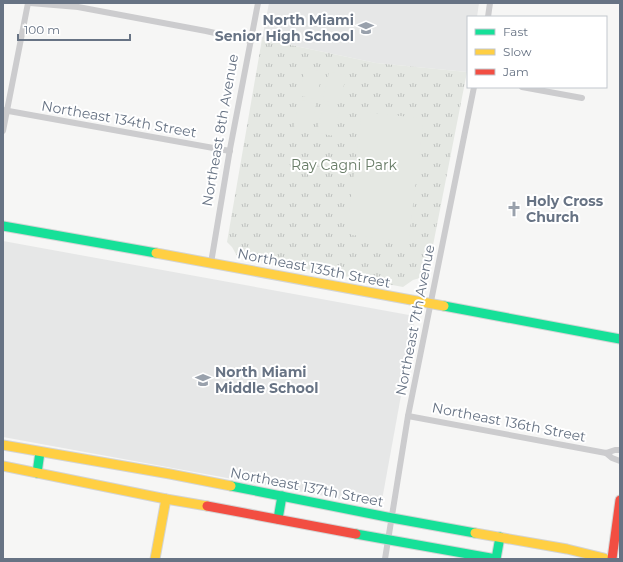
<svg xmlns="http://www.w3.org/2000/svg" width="623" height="562" font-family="Montserrat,sans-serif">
<defs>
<pattern id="grass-tufts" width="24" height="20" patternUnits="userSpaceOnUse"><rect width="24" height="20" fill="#e5e8e3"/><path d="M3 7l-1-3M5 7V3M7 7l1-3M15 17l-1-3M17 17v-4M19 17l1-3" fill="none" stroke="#bdc0be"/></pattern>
</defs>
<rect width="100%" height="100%" fill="#f6f6f5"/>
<g fill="#e6e7e7">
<polygon points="269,3 479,3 477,17 468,17 468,65 467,72 376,63 262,39"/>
<polygon points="3,241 409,315 413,318 414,324 382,500 379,503 374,505 3,437"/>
</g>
<polygon fill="url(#grass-tufts)" points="262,39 376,63 467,72 427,276 413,280 403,287 237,256 232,247 227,242"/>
<g fill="#e5e8e3">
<polygon points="305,68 322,71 317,99 300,96"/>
<polygon points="329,72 346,75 340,104 323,101"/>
<polygon points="299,100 316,103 311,132 294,128"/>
<polygon points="323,104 340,108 334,136 317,133"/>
<polygon points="366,112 418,118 418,123 423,124 409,237 404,237 403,241 352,235 352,230 347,230 361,117 366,117"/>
</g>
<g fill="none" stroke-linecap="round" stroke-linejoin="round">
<defs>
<g id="fast">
<polyline points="3,226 156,253"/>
<polyline points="444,306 620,339"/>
<polyline points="37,473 40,452"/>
<polyline points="231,486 392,518 475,533"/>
<polyline points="278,519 282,496"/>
<polyline points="356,534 496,559 500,537"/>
</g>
<g id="slow">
<polyline points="156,253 444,306"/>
<polyline points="3,445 170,474 231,486"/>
<polyline points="3,466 166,499 207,506"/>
<polyline points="475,533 567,549 604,558 604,559"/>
<polyline points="155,559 166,499"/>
</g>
<g id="jam">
<polyline points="207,506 356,534"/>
<polyline points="612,559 620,500"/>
</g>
</defs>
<use href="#fast" stroke="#d3d4d4" stroke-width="11"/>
<use href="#slow" stroke="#d3d4d4" stroke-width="11"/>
<use href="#jam" stroke="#d3d4d4" stroke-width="11"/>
<g stroke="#ccccce" stroke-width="6">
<polyline points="30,3 78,7 206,31 251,41"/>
<polyline points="488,17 490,3"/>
<polyline points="522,87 582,98"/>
<polyline points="3,110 230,151"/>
<polyline points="3,131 28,3"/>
<polyline points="211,263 230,149 258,3"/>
<polyline points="408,416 606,453 615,450 620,450"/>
<polyline points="606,453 612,458 620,461"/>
<polyline points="385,559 408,416 474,87"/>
</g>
<use href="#fast" stroke="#16e098" stroke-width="9"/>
<use href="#slow" stroke="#ffcf43" stroke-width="9"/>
<use href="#jam" stroke="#f24e42" stroke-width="9"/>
</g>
<defs>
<symbol id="school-bare" viewBox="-9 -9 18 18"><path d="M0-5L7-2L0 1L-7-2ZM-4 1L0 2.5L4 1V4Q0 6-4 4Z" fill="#99a1ac" stroke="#fff" stroke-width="2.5" paint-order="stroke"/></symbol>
<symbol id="church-bare" viewBox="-9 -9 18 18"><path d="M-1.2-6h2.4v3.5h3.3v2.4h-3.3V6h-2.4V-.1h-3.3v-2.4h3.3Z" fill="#99a1ac" stroke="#fff" stroke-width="2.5" paint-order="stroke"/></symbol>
</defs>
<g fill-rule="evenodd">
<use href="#school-bare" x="355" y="17" width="22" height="22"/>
<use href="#church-bare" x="503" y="198" width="22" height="22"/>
<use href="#school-bare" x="192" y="369" width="22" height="22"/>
</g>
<g text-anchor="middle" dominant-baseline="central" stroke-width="4" stroke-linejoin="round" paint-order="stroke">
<g font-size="14" font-weight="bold" fill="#677384" stroke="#fff" text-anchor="start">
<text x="354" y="20" text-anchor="end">North Miami<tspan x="354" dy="16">Senior High School</tspan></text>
<text x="526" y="201">Holy Cross<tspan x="526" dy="16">Church</tspan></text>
<text x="215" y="372">North Miami<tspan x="215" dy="16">Middle School</tspan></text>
</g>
<g font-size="14" fill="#677384" stroke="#fff">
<text transform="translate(119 119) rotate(10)">Northeast 134th Street</text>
<text transform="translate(220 130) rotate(-80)">Northeast 8th Avenue</text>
<text transform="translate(314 268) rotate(11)">Northeast 135th Street</text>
<text transform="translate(415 320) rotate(-79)">Northeast 7th Avenue</text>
<text transform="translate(509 422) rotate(11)">Northeast 136th Street</text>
<text transform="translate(307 487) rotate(11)">Northeast 137th Street</text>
</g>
<g font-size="14" fill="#677b66" stroke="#fff">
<text x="344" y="165">Ray Cagni Park</text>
</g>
</g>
<rect width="623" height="562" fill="none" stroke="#677384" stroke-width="8"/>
<rect x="467" y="16" width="140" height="72" fill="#ffffff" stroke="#c2c7ce"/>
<rect x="475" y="29" width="20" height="6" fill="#16e098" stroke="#c2c7ce"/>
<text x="503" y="36" font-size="12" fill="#677384">Fast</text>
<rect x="475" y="49" width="20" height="6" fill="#ffcf43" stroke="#c2c7ce"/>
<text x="503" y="56" font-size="12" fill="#677384">Slow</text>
<rect x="475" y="69" width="20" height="6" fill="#f24e42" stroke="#c2c7ce"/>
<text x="503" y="76" font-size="12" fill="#677384">Jam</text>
<path d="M18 34v6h112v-6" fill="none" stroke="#677384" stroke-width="2"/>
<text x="24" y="34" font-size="12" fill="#677384" stroke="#ffffff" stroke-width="3" paint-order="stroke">100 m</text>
</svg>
